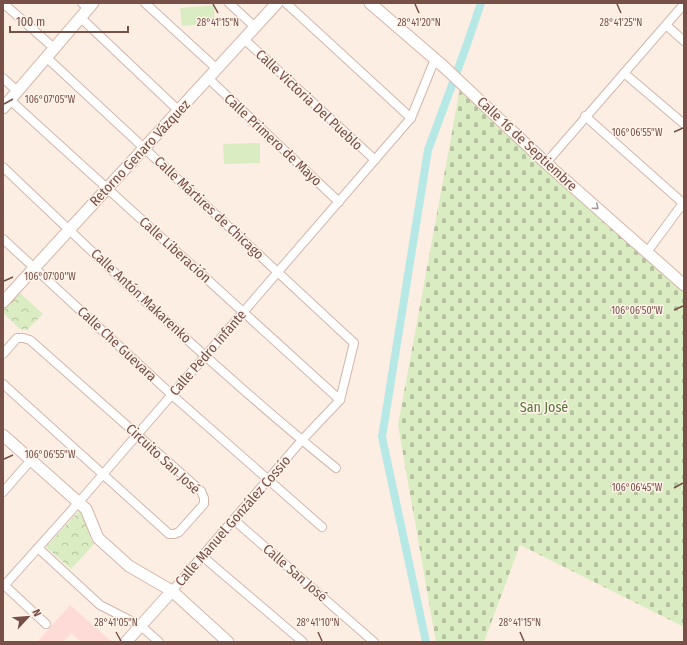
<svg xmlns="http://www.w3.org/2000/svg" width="687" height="645" font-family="'Fira Sans Condensed',sans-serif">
<defs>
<pattern id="cemetery-stones" width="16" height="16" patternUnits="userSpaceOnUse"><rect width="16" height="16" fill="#daecc1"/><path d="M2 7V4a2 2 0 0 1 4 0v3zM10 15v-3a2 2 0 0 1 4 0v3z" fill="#b6c29f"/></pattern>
<pattern id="park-crowns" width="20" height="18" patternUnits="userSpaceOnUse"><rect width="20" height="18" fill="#daecc1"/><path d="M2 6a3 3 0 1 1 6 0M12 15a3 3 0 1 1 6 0" fill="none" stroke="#b6c29f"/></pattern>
</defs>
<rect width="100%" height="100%" fill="#fdeee3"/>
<polygon fill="#fedbd6" points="70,605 111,641 81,642 71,633 63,642 37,642"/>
<polygon fill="url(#cemetery-stones)" points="461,83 684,283 684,627 520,545 484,642 436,642 398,425"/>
<g fill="url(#park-crowns)">
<polygon points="19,292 43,314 27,330 20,329 3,313 3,309"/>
<polygon points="80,510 83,512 91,540 95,543 71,569 46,547"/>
</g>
<g fill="#daecc1">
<polygon points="214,5 215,23 182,26 180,8"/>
<polygon points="260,143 260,163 224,164 223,144"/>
</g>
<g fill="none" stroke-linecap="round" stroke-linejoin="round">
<polyline stroke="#b6e8e6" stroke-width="8" points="426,642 382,437 428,150 466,47 481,3"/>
<defs>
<g id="street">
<polyline points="3,3 54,48"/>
<polyline points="82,3 88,9"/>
<polyline points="145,3 217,69"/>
<polyline points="229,3 255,27"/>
<polyline points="286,3 411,118"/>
<polyline points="80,17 179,111"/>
<polyline points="666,25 684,41"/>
<polyline points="244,39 375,160"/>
<polyline points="46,57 354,343 340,400 302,440 172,591"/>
<polyline points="624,73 684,124"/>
<polyline points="3,78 17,91"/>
<polyline points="208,78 339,202"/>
<polyline points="10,100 340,400"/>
<polyline points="585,116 684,204"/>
<polyline points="546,163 684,4"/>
<path d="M3 167C111 270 220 374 336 468"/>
<polyline points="3,239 172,395 322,527"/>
<polyline points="647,252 684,202"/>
<polyline points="3,354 17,338 23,338 30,340 201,491 204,498 204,504 179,532 174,534 169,534 3,384"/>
<polyline points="3,492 31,460"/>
<polyline points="234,520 374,642"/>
<polyline points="38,548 100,605 141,626 159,642"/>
<polyline points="202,556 303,642"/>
<polyline points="3,584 46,624"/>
<polyline points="3,587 79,502 411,118 435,59"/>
</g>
<g id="secondary">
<polyline points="370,3 443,66 546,163 684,285"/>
<polyline points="3,108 93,3"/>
<polyline points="3,302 277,3"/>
<polyline points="3,435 86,509 98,538 129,566 172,591 228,642"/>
<polyline points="126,642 172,591"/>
</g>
</defs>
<use href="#street" stroke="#d1b6ac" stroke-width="10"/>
<use href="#secondary" stroke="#d5b5a9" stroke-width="13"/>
<use href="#street" stroke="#fff" stroke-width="8"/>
<use href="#secondary" stroke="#fff" stroke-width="11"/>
</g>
<defs><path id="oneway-chevron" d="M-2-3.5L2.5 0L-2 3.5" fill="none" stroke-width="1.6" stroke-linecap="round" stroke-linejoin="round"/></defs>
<use stroke="#ad9691" href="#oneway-chevron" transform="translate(596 207) rotate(42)"/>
<path fill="none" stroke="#775048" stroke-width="1.5" d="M213 4 218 13M415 4 419 13M617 4 621 13M4 104 13 99M674 132 683 128M4 281 13 277M674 310 683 306M4 459 13 455M674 488 683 483M116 632 121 641M318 632 322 641M520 632 524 641"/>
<g text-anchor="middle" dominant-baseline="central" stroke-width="3" stroke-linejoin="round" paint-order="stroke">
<g font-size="14" fill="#775048" stroke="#fff3ea">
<text transform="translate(309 100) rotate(43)">Calle Victoria Del Pueblo</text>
<text transform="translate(273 140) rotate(43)">Calle Primero de Mayo</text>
<text transform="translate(527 144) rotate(43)">Calle 16 de Septiembre</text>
<text transform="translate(140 153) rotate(-47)">Retorno Genaro Vázquez</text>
<text transform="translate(209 208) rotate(43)">Calle Mártires de Chicago</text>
<text transform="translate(175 250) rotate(42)">Calle Liberación</text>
<text transform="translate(141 296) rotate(43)">Calle Antón Makarenko</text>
<text transform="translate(117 344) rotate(43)">Calle Che Guevara</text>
<text transform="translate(208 353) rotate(-49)">Calle Pedro Infante</text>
<text transform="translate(163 459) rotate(43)">Circuito San José</text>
<text transform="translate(233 521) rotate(-49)">Calle Manuel González Cossío</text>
<text transform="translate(295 573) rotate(41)">Calle San José</text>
</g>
<g font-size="14" fill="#58773c" stroke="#fff3ea">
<text x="544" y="407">San José</text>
</g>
</g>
<g font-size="10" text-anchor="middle" fill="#775048" stroke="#fff3ea" stroke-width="3" stroke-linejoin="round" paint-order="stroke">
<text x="218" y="26">28°41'15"N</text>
<text x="419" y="26">28°41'20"N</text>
<text x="621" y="26">28°41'25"N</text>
<text x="50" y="103">106°07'05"W</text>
<text x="637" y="136">106°06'55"W</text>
<text x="50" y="280">106°07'00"W</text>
<text x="637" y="314">106°06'50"W</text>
<text x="50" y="458">106°06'55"W</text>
<text x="637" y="491">106°06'45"W</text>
<text x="116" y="626">28°41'05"N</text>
<text x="318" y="626">28°41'10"N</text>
<text x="520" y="626">28°41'15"N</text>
</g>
<rect width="687" height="645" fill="none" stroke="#775048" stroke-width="8"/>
<g transform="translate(28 617) rotate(64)" stroke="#fff3ea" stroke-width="3" paint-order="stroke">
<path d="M0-3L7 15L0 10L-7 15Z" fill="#775048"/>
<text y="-6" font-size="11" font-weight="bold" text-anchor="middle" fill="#775048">N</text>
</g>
<path d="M10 26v6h118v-6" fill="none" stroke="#775048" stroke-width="2"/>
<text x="16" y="26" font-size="12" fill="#775048" stroke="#fff3ea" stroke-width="3" paint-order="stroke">100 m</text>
</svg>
